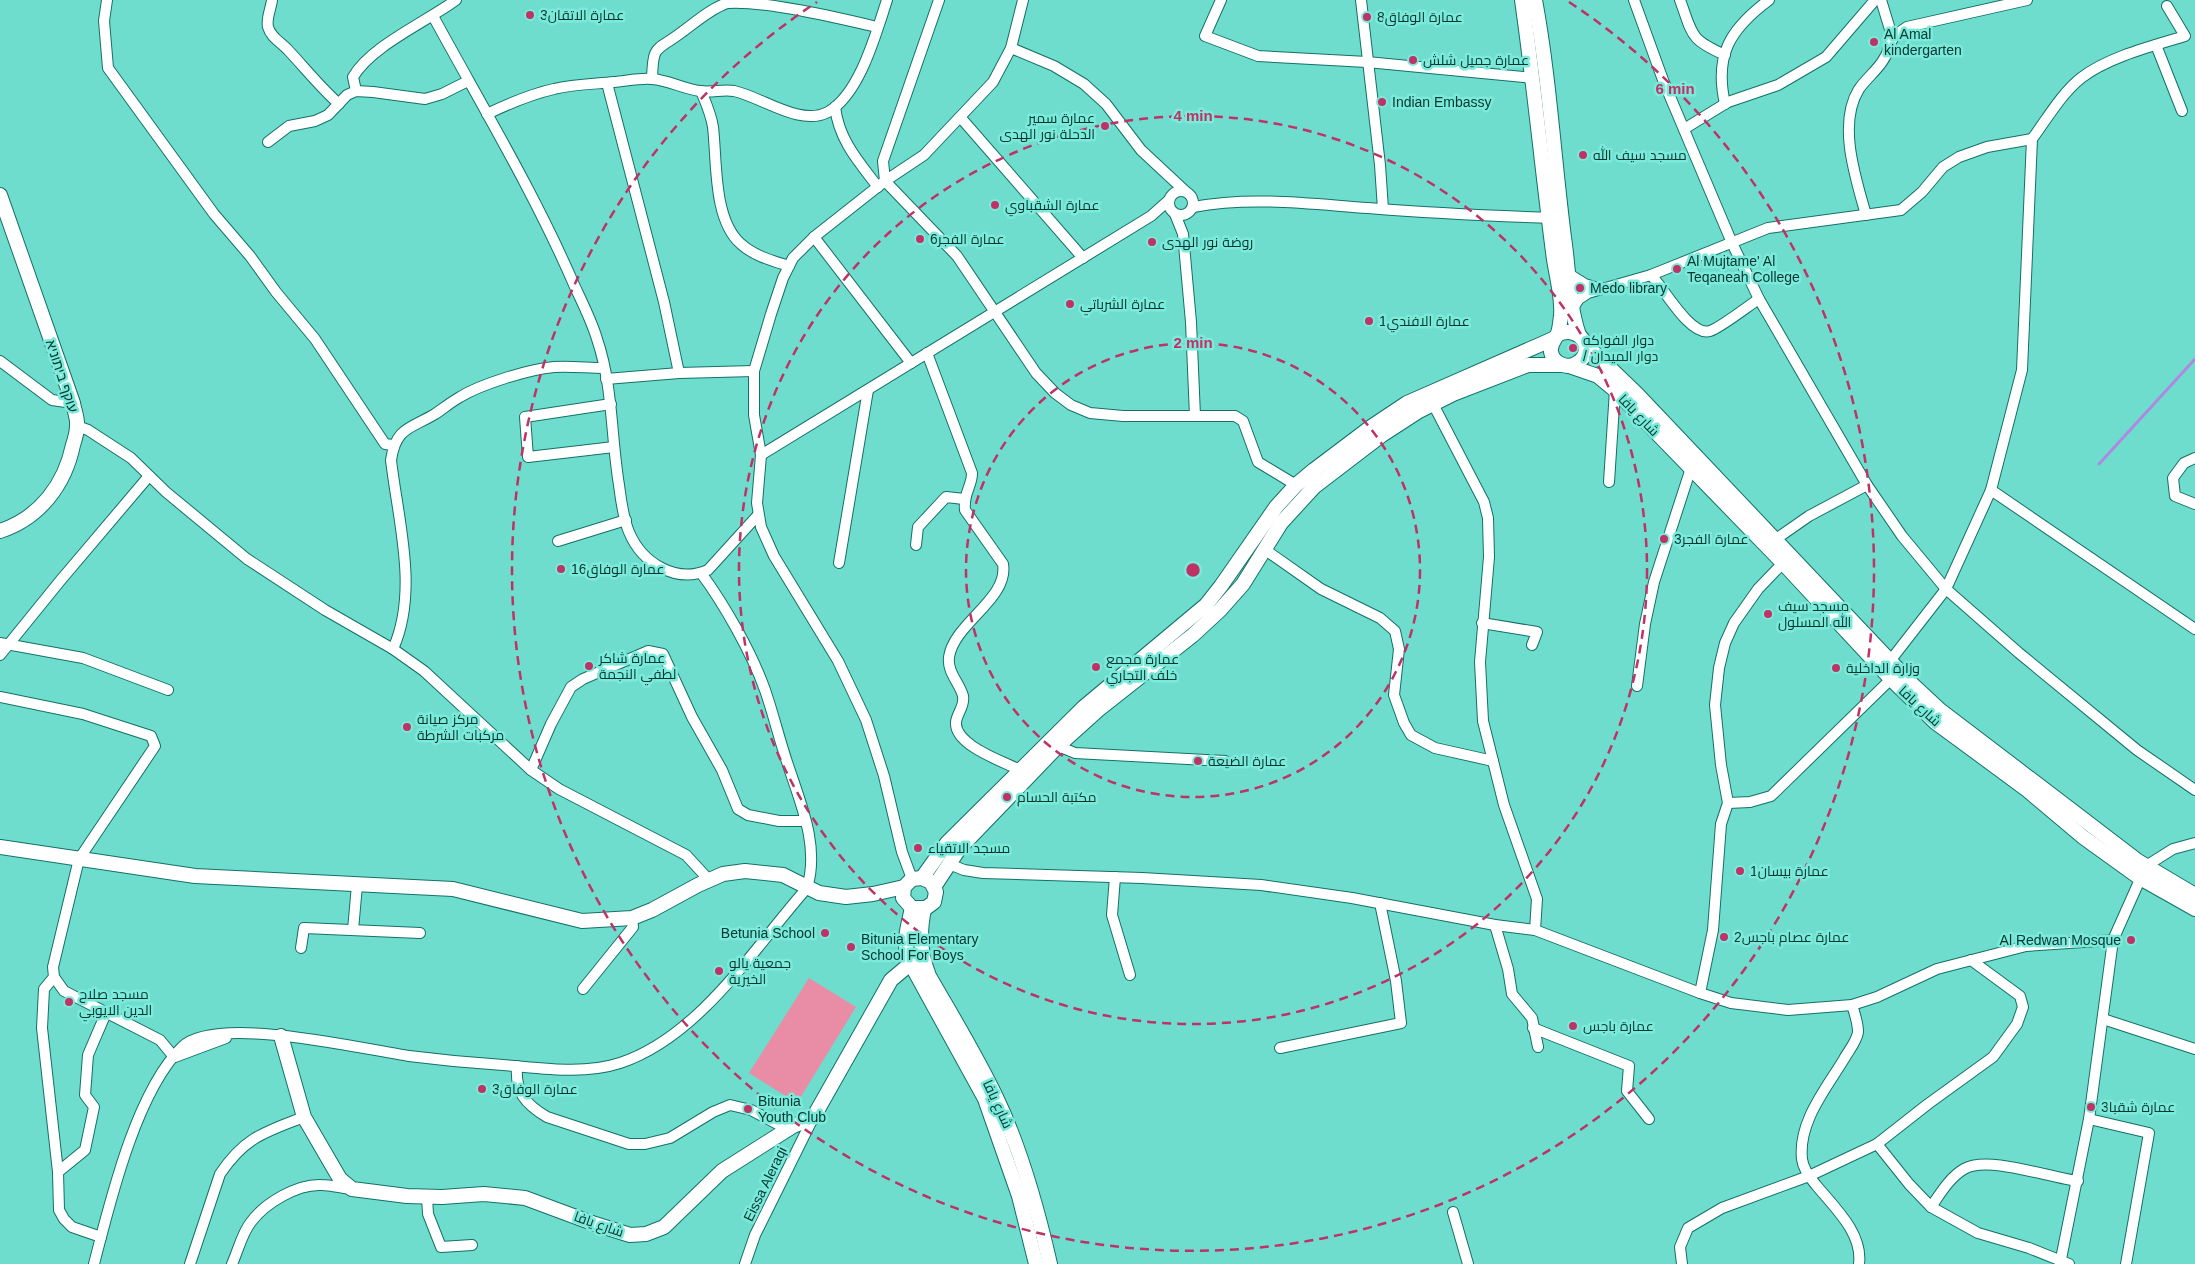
<svg xmlns="http://www.w3.org/2000/svg" width="2195" height="1264" font-family="Helvetica,Cairo,Heebo,sans-serif">
<rect width="100%" height="100%" fill="#6fddcd"/>
<polygon fill="#e88da5" points="809,978 856,1007 797,1103 749,1073"/>
<g fill="none" stroke-linecap="round" stroke-linejoin="round">
<polyline stroke="#af88e2" stroke-width="3" points="2099,464 2195,359"/>
<defs>
<g id="street">
<polyline points="107,0 104,21 108,68 214,214 250,256 276,292 315,339 385,444 393,445"/>
<path d="M272 0C271 9 266 18 268 27 271 38 281 42 288 50 305 68 320 87 339 104"/>
<polyline points="939,0 883,161 885,181 957,256 1036,373 1055,393 1071,405 1090,413 1123,416 1195,416"/>
<polyline points="1221,0 1205,36 1258,56 1367,62 1533,78"/>
<polyline points="1361,0 1380,165 1383,209"/>
<polyline points="1634,0 1663,80 1732,243 1759,299"/>
<path d="M1680 0C1693 35 1689 39 1725 55"/>
<polyline points="1881,0 1892,36"/>
<path d="M433 16C482 106 535 194 575 287 583 304 592 322 597 339 613 386 611 437 619 485 621 500 623 518 629 532 642 563 676 584 708 570L758 515"/>
<polyline points="2156,45 2182,111"/>
<polyline points="1011,48 1054,66 1084,84 1106,104 1141,150 1185,191"/>
<path d="M652 79C653 43 656 52 682 32 696 22 710 9 727 3 763 0 839 18 877 27"/>
<polyline points="607,83 664,302 679,373"/>
<path d="M356 91 353 77C371 46 426 22 456 0"/>
<path d="M701 91C706 103 711 114 713 127 717 161 713 220 741 244 754 256 773 261 789 266"/>
<path d="M1725 104C1714 55 1730 29 1769 0"/>
<path d="M835 107C839 140 858 161 878 187"/>
<path d="M487 114C508 104 531 94 554 89 574 84 594 84 614 82 626 81 640 78 652 79 668 80 684 89 700 91 711 93 723 89 734 91 762 97 800 127 828 112 860 94 876 33 887 0"/>
<polyline points="961,118 1083,258"/>
<polyline points="1684,129 1728,102 1778,85 1826,57 1875,0"/>
<polyline points="268,142 289,126 315,121 328,115 347,95 356,91 373,92 425,99 442,94 468,81"/>
<circle cx="1181" cy="203" r="12"/>
<path d="M1193 207C1251 196 1310 204 1368 208 1430 213 1493 216 1555 218"/>
<polyline points="1175,214 1183,234 1191,322 1195,416 1235,416 1243,421 1258,462 1296,485"/>
<path d="M1866 215C1856 179 1837 124 1859 89 1866 79 1875 72 1882 62 1895 44 1883 42 1907 27L2027 0"/>
<polyline points="814,237 911,363"/>
<polyline points="1569,274 1585,284 1600,289"/>
<path d="M1651 275C1664 288 1690 337 1710 331 1720 328 1748 306 1759 299L1867 485 1902 536 1946 589 2019 653 2137 750 2195 790"/>
<path d="M1573 308 1579 299 1588 293 1651 275 1768 228 1901 210 1922 192 1943 167 1959 157 1987 147 2032 139C2047 119 2061 94 2081 78 2108 57 2152 46 2185 36L2167 6"/>
<path d="M927 353 972 473C972 487 963 493 965 510L1003 564C1009 599 954 623 949 657 947 673 960 683 963 696 965 706 957 713 956 722 954 745 1002 761 1020 770"/>
<polyline points="0,361 52,400 73,403"/>
<polyline points="606,379 679,373 754,371"/>
<polyline points="611,404 525,417 528,457 614,447"/>
<polyline points="1433,404 1484,502 1488,518 1489,557 1480,662 1483,721 1504,805 1537,899 1535,930 1700,993 1713,930 1721,824 1728,803 1721,765 1715,705 1719,668 1725,643 1734,623 1758,589 1783,563"/>
<polyline points="77,426 88,430 131,458 166,492 247,559 325,610 393,649 424,671 531,770 559,789 686,855 709,880"/>
<polyline points="761,455 1151,216 1169,200"/>
<polyline points="2195,458 2184,463 2173,478 2175,496 2195,504"/>
<polyline points="1609,482 1615,390"/>
<polyline points="1991,490 2195,629"/>
<polyline points="1776,539 1809,516 1867,485"/>
<polyline points="558,541 626,520"/>
<polyline points="916,545 918,527 946,497 964,499"/>
<polyline points="1264,549 1321,589 1380,618 1395,631 1399,649 1394,695 1404,723 1411,735 1435,748 1493,761"/>
<polyline points="839,563 868,390"/>
<polyline points="1482,623 1537,632 1532,645"/>
<polyline points="0,643 83,658 168,690"/>
<path d="M393 649C419 591 398 521 391 460 396 427 410 429 435 414 444 408 451 402 460 397 481 384 530 369 554 367 571 366 588 368 604 368"/>
<polyline points="0,655 60,581 149,476"/>
<polyline points="1890,661 1946,589 1991,490 2022,370 2032,139"/>
<polyline points="1637,686 1645,624 1654,582 1691,468"/>
<polyline points="0,697 83,714 151,736 155,746 79,859 53,967 54,977 64,991 160,1040 174,1057"/>
<polyline points="1058,746 1075,753 1225,761"/>
<polyline points="531,770 551,724 571,687 583,679 648,651 663,654 692,717 722,770 738,809 748,815 779,821 805,821"/>
<polyline points="1728,803 1750,802 1771,796 1891,679"/>
<polyline points="949,864 964,870 983,873 1142,878 1261,885 1352,898 1495,925 1535,930"/>
<polyline points="1115,877 1112,915 1130,975"/>
<polyline points="912,879 902,852 884,776 866,720 838,661 774,556 761,527 757,503 761,455 754,415 754,371 771,314 783,278 793,258 814,237 885,181 924,155 993,82 1011,48 1023,0"/>
<polyline points="1495,925 1508,969 1512,994 1532,1018 1538,1047"/>
<polyline points="353,930 357,885"/>
<polyline points="301,948 304,928 420,933"/>
<polyline points="1971,960 2020,996 2023,1007 2017,1024 1993,1057 1928,1104 1877,1144 1909,1184 1931,1207 1978,1233 2029,1248 2069,1264"/>
<polyline points="54,977 44,989 42,1028 58,1172 59,1210 64,1219 72,1227 101,1237"/>
<polyline points="583,989 633,927 632,918"/>
<polyline points="1700,993 1731,1003 1788,1010 1852,1005 1877,997 1937,969 2026,946 2113,940"/>
<path d="M1852 1005C1855 1014 1858 1023 1858 1032 1857 1041 1849 1050 1844 1059 1826 1089 1798 1122 1802 1159 1803 1169 1810 1178 1816 1185 1834 1207 1863 1233 1859 1264"/>
<polyline points="2103,1019 2195,1049"/>
<polyline points="1533,1028 1629,1066 1627,1091 1649,1119"/>
<polyline points="1280,1048 1401,1023 1396,981 1380,903"/>
<polyline points="175,1057 226,1038"/>
<path d="M517 1066C515 1092 525 1104 547 1117L629 1144H645L670 1138 713 1112 730 1105 751 1110 787 1129"/>
<polyline points="2089,1119 2149,1133 2126,1264"/>
<polyline points="58,1172 85,1150 94,1107 85,1095 88,1055 106,1013"/>
<polyline points="427,1197 428,1214 441,1247 472,1245"/>
<path d="M1931 1207C1940 1194 1949 1178 1964 1169 1988 1155 2050 1178 2078 1181"/>
<polyline points="1453,1212 1468,1264"/>
<path d="M94 1264C110 1202 136 1092 182 1047 216 1014 362 1049 409 1056 440 1060 471 1063 503 1065 541 1068 583 1075 620 1063 699 1037 754 948 807 888 820 846 800 802 787 762 779 738 773 713 765 690 752 653 724 604 701 573"/>
<path d="M190 1264 220 1174C245 1137 265 1132 304 1117"/>
<path d="M232 1264C238 1251 242 1233 251 1222 265 1203 297 1184 321 1185 331 1185 341 1188 351 1189"/>
<polyline points="745,1264 755,1235 813,1118"/>
<polyline points="1682,1264 1680,1247 1688,1228 1722,1208 1809,1176 1877,1144"/>
<polyline points="2060,1264 2089,1119 2113,940 2146,866 2173,849 2195,843"/>
</g>
<g id="secondary">
<path d="M1522 0C1534 84 1542 168 1553 252 1555 272 1563 296 1561 316 1560 321 1560 330 1557 335 1554 341 1550 344 1551 352 1553 363 1567 370 1577 363 1597 351 1580 323 1557 335"/>
<path d="M1535 0C1550 81 1554 163 1565 245 1569 274 1569 307 1579 335"/>
<path d="M0 195 73 403C74 410 78 419 77 426 77 432 75 439 73 445 65 484 40 518 0 531"/>
<polyline points="1585,344 1637,394 1911,683 1940,710 2138,861 2195,895"/>
<polyline points="1569,366 1598,376 1615,390 1783,563 1891,679 1935,722 2026,789 2083,837 2140,878 2195,909"/>
<polyline points="0,847 195,876 453,889 582,921 632,918 652,910 698,885 723,874 745,871 783,875 819,893 846,897 873,894 904,887 912,879 922,878 931,882 936,892 934,902 926,908 912,908 903,898 904,887"/>
<polyline points="922,878 947,843 1084,707 1206,605 1221,586 1276,507 1296,485 1314,470 1371,427 1407,403 1553,339"/>
<polyline points="934,887 959,849 1058,746 1098,710 1193,635 1220,610 1243,584 1281,523 1314,487 1382,435 1419,411 1453,394 1528,365 1561,365"/>
<path d="M912 908C908 926 903 941 908 959L985 1099 1019 1196 1036 1264"/>
<path d="M924 909C919 934 920 952 929 976 952 1016 976 1055 996 1097 1021 1149 1037 1207 1050 1264"/>
<polyline points="281,1036 304,1117 340,1179 352,1189 407,1196 442,1197 484,1194 525,1198 595,1224 630,1235 646,1234 664,1227 722,1171 793,1126 813,1118 891,980 922,954"/>
</g>
</defs>
<use href="#street" stroke="#137167" stroke-width="12"/>
<use href="#secondary" stroke="#137167" stroke-width="16"/>
<use href="#street" stroke="#fff" stroke-width="10"/>
<use href="#secondary" stroke="#fff" stroke-width="14"/>
</g>
<g fill="none" stroke="#be3266" stroke-width="2.5" stroke-dasharray="9 6">
<circle cx="1193" cy="570" r="227"/>
<circle cx="1193" cy="570" r="454"/>
<path d="M1569 2A681 681 0 1 1 817 2"/>
</g>
<g fill="#be3266" stroke="#7ceada" stroke-width="2">
<circle cx="530" cy="15" r="5"/>
<circle cx="1367" cy="17" r="5"/>
<circle cx="1874" cy="42" r="5"/>
<circle cx="1413" cy="60" r="5"/>
<circle cx="1382" cy="102" r="5"/>
<circle cx="1105" cy="126" r="5"/>
<circle cx="1583" cy="155" r="5"/>
<circle cx="995" cy="205" r="5"/>
<circle cx="920" cy="239" r="5"/>
<circle cx="1152" cy="242" r="5"/>
<circle cx="1677" cy="269" r="5"/>
<circle cx="1580" cy="288" r="5"/>
<circle cx="1070" cy="304" r="5"/>
<circle cx="1369" cy="321" r="5"/>
<circle cx="1573" cy="348" r="5"/>
<circle cx="1664" cy="539" r="5"/>
<circle cx="561" cy="569" r="5"/>
<circle cx="1768" cy="614" r="5"/>
<circle cx="589" cy="666" r="5"/>
<circle cx="1096" cy="667" r="5"/>
<circle cx="1836" cy="668" r="5"/>
<circle cx="407" cy="727" r="5"/>
<circle cx="1198" cy="761" r="5"/>
<circle cx="1007" cy="797" r="5"/>
<circle cx="918" cy="848" r="5"/>
<circle cx="1740" cy="871" r="5"/>
<circle cx="825" cy="933" r="5"/>
<circle cx="1724" cy="937" r="5"/>
<circle cx="2131" cy="940" r="5"/>
<circle cx="851" cy="947" r="5"/>
<circle cx="719" cy="971" r="5"/>
<circle cx="69" cy="1002" r="5"/>
<circle cx="1573" cy="1026" r="5"/>
<circle cx="482" cy="1089" r="5"/>
<circle cx="2091" cy="1107" r="5"/>
<circle cx="748" cy="1109" r="5"/>
</g>
<g text-anchor="middle" dominant-baseline="central" stroke-width="5" stroke-linejoin="round" paint-order="stroke">
<g font-size="14" fill="#023630" stroke="#7ceada" text-anchor="start">
<text x="540" y="15">عمارة الاتقان3</text>
<text x="1377" y="17">عمارة الوفاق8</text>
<text x="1884" y="34">Al Amal<tspan x="1884" dy="16">kindergarten</tspan></text>
<text x="1423" y="60">عمارة جميل شلش</text>
<text x="1392" y="102">Indian Embassy</text>
<text x="1095" y="118" text-anchor="end">عمارة سمير<tspan x="1095" dy="16">الدحلة نور الهدى</tspan></text>
<text x="1593" y="155">مسجد سيف الله</text>
<text x="1005" y="205">عمارة الشقباوي</text>
<text x="930" y="239">عمارة الفجر6</text>
<text x="1162" y="242">روضة نور الهدى</text>
<text x="1687" y="261">Al Mujtame' Al<tspan x="1687" dy="16">Teqaneah College</tspan></text>
<text x="1590" y="288">Medo library</text>
<text x="1080" y="304">عمارة الشرباتي</text>
<text x="1379" y="321">عمارة الافندي1</text>
<text x="1583" y="340">دوار الفواكه<tspan x="1583" dy="16">/ دوار الميدان</tspan></text>
<text x="1674" y="539">عمارة الفجر3</text>
<text x="571" y="569">عمارة الوفاق16</text>
<text x="1778" y="606">مسجد سيف<tspan x="1778" dy="16">الله المسلول</tspan></text>
<text x="599" y="658">عمارة شاكر<tspan x="599" dy="16">لطفي النجمة</tspan></text>
<text x="1106" y="659">عمارة مجمع<tspan x="1106" dy="16">خلف التجاري</tspan></text>
<text x="1846" y="668">وزارة الداخلية</text>
<text x="417" y="719">مركز صيانة<tspan x="417" dy="16">مركبات الشرطة</tspan></text>
<text x="1208" y="761">عمارة الضيعة</text>
<text x="1017" y="797">مكتبة الحسام</text>
<text x="928" y="848">مسجد الاتقياء</text>
<text x="1750" y="871">عمارة بيسان1</text>
<text x="815" y="933" text-anchor="end">Betunia School</text>
<text x="1734" y="937">عمارة عصام باجس2</text>
<text x="861" y="939">Bitunia Elementary<tspan x="861" dy="16">School For Boys</tspan></text>
<text x="2121" y="940" text-anchor="end">Al Redwan Mosque</text>
<text x="729" y="963">جمعية يالو<tspan x="729" dy="16">الخيرية</tspan></text>
<text x="79" y="994">مسجد صلاح<tspan x="79" dy="16">الدين الايوبي</tspan></text>
<text x="1583" y="1026">عمارة باجس</text>
<text x="492" y="1089">عمارة الوفاق3</text>
<text x="758" y="1101">Bitunia<tspan x="758" dy="16">Youth Club</tspan></text>
<text x="2101" y="1107">عمارة شقبا3</text>
</g>
<g font-size="14" fill="#023630" stroke="#7ceada">
<text transform="translate(62 376) rotate(72)">עוקף ביתוניא</text>
<text transform="translate(1639 415) rotate(46)">شارع يافا</text>
<text transform="translate(1920 706) rotate(43)">شارع يافا</text>
<text transform="translate(998 1104) rotate(65)">شارع يافا</text>
<text transform="translate(765 1184) rotate(-64)">Eissa Aleraqi</text>
<text transform="translate(599 1224) rotate(19)">شارع يافا</text>
</g>
</g>
<circle cx="1193" cy="570" r="8" fill="#be3266" stroke="#7ceada" stroke-width="2.5"/>
<g font-size="15" text-anchor="middle" font-weight="bold" fill="#be3266" stroke="#7ceada" stroke-width="5" stroke-linejoin="round" paint-order="stroke">
<text x="1675" y="94">6 min</text>
<text x="1193" y="121">4 min</text>
<text x="1193" y="348">2 min</text>
</g>
</svg>
